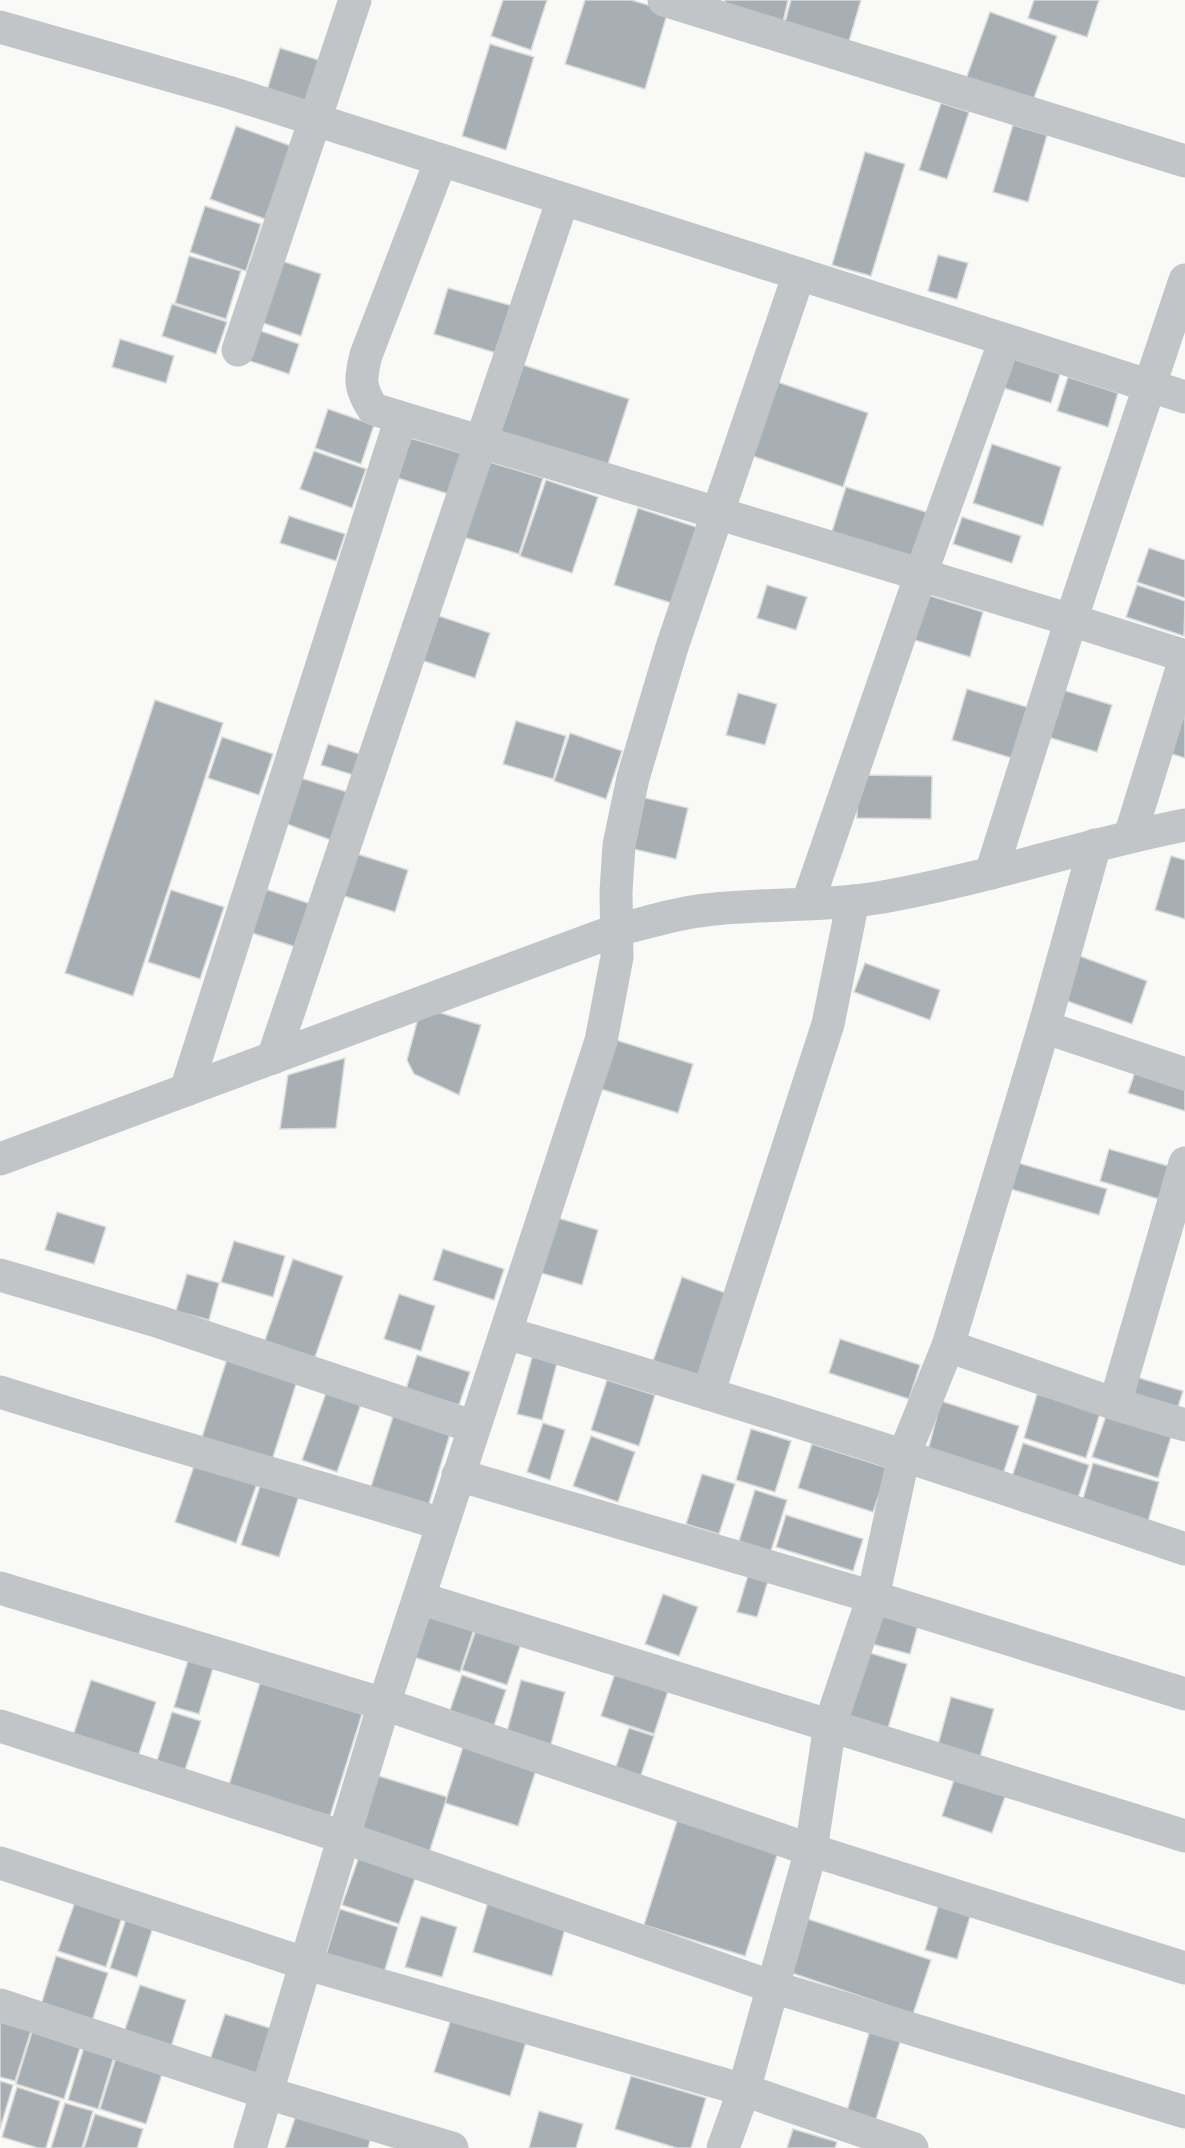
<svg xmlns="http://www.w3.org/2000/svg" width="1185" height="2148" font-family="'Public Sans',sans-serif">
<rect width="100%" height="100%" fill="#f9f9f8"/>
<g fill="#a7afb4" stroke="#dbdbda" stroke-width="1.5">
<polygon points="503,0 547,0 531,50 491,36"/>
<polygon points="585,0 631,0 668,11 645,89 565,64"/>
<polygon points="725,0 788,0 783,22 724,5"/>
<polygon points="791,0 861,0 849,41 785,22"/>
<polygon points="1034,0 1099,0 1087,37 1028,18"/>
<polygon points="990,12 1057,36 1032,103 966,79"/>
<polygon points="490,44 534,57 506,150 462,136"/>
<polygon points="280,48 328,63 314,112 265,97"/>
<polygon points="941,103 969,112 947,179 919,170"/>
<polygon points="1013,125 1047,135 1028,202 993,192"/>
<polygon points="236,126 291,146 265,219 210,199"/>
<polygon points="865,152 905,164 871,276 832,265"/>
<polygon points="205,206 261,224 246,271 190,252"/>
<polygon points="938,255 968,263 957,299 928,291"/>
<polygon points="189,256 241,271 226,319 175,303"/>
<polygon points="270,257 321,274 301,336 249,318"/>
<polygon points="448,288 520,308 506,356 434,334"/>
<polygon points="172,304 227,322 216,354 162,336"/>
<polygon points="249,327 299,344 289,374 238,357"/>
<polygon points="120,339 174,356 166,383 112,367"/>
<polygon points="1007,357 1060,374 1051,403 998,386"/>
<polygon points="520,364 629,399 604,476 495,441"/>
<polygon points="1068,377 1118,393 1108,427 1057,411"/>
<polygon points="766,378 868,413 843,487 741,452"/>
<polygon points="328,409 374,425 361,464 315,448"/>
<polygon points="400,435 465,454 452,495 388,475"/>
<polygon points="992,444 1061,467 1043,526 973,503"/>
<polygon points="314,451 366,469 352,508 300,489"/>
<polygon points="486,461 543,478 519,554 463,537"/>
<polygon points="546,480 598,497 572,573 520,556"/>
<polygon points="846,487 929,513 914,563 830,538"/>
<polygon points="638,508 702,529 678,605 614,585"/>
<polygon points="289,516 345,534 336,561 280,543"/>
<polygon points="962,517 1021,536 1012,563 953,544"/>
<polygon points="1149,548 1185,560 1185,598 1137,582"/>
<polygon points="767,585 807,597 796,630 757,618"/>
<polygon points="1137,585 1185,601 1184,636 1126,617"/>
<polygon points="918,592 983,612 970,657 905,637"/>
<polygon points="433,614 490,633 475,678 418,659"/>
<polygon points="1053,687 1112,705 1097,752 1038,734"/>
<polygon points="967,689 1030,708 1015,759 952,740"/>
<polygon points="738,693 777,704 765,745 726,735"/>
<polygon points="155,700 223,723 133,996 65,973"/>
<polygon points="1185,710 1185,758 1172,754"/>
<polygon points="516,721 566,736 553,779 503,764"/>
<polygon points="570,733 622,751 606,799 554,781"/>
<polygon points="222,737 273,754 259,795 208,778"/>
<polygon points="328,744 369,757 363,778 321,765"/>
<polygon points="857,775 932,776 931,819 857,818"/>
<polygon points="297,777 354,794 339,843 284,823"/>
<polygon points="633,795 688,808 676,859 621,846"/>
<polygon points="351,852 408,870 395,912 338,894"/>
<polygon points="1171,856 1185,860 1185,919 1155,910"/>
<polygon points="262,888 314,905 299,948 249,932"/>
<polygon points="171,890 224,907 200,979 148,962"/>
<polygon points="1069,952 1147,981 1132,1024 1053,996"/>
<polygon points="865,963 940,990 930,1020 854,992"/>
<polygon points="421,1007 481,1025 459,1095 414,1074 407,1060"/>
<polygon points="606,1037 693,1064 678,1113 591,1086"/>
<polygon points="345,1058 336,1128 280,1129 288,1075"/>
<polygon points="1136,1069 1185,1084 1185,1111 1128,1093"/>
<polygon points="1109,1149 1175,1168 1165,1201 1100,1181"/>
<polygon points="1015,1162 1107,1189 1099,1215 1007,1188"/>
<polygon points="57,1212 106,1227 94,1264 45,1250"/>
<polygon points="548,1215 598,1230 582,1285 531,1270"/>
<polygon points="234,1241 285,1256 273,1297 221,1282"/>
<polygon points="443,1249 504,1269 494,1300 433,1280"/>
<polygon points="293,1259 343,1276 313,1363 263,1346"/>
<polygon points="187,1274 219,1283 209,1320 176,1311"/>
<polygon points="682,1277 736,1297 707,1383 652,1364"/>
<polygon points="399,1294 435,1306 421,1351 384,1339"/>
<polygon points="840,1339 920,1365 909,1399 829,1373"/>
<polygon points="229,1353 299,1375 272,1460 202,1437"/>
<polygon points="417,1355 470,1372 459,1405 406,1389"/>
<polygon points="532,1357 557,1363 542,1420 517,1414"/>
<polygon points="1126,1374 1183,1391 1176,1413 1119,1395"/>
<polygon points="607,1380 655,1395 639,1446 591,1430"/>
<polygon points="330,1382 365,1393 337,1472 302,1460"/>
<polygon points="1037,1394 1100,1413 1086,1458 1024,1438"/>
<polygon points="941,1401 1019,1426 1001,1480 927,1454"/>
<polygon points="396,1407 453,1424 427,1510 369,1493"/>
<polygon points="1106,1416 1171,1437 1158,1478 1092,1457"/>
<polygon points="543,1423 565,1430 550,1480 527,1472"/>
<polygon points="751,1429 791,1441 775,1492 736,1480"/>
<polygon points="591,1436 635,1452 618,1502 573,1486"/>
<polygon points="1023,1443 1089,1465 1076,1504 1010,1483"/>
<polygon points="812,1444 888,1468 873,1512 798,1488"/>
<polygon points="197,1457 259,1478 236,1543 175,1522"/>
<polygon points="1093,1463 1159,1482 1147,1525 1081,1506"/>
<polygon points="702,1474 735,1484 719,1534 686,1524"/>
<polygon points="262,1480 300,1493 279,1557 241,1545"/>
<polygon points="755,1490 787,1500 771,1551 739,1541"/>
<polygon points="786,1515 863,1539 853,1571 776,1547"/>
<polygon points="752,1562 772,1568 757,1617 737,1612"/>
<polygon points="663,1594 698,1607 679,1656 645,1644"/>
<polygon points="872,1600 921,1614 910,1654 861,1641"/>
<polygon points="423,1603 477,1620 460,1672 407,1655"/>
<polygon points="480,1618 525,1632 507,1685 462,1670"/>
<polygon points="860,1650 907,1664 888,1728 841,1714"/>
<polygon points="189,1657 214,1665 199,1714 174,1707"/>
<polygon points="618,1664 671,1682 654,1734 601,1716"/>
<polygon points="462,1675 506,1690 490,1737 446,1722"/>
<polygon points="91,1680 156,1702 135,1766 70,1745"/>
<polygon points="521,1680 565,1692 550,1748 506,1735"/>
<polygon points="260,1683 362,1714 330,1816 229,1785"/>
<polygon points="951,1697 994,1709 980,1757 938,1745"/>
<polygon points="172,1712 201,1721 184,1773 156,1764"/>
<polygon points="629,1728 654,1736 637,1787 612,1779"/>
<polygon points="463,1747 536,1770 518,1826 445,1803"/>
<polygon points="958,1768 1009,1786 992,1833 942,1816"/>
<polygon points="372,1774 447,1797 429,1853 354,1830"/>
<polygon points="678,1818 779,1849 745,1956 644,1925"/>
<polygon points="360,1854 417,1873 399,1924 342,1905"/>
<polygon points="941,1897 973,1907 957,1959 925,1950"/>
<polygon points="76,1899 123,1914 106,1967 58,1951"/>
<polygon points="488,1902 566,1925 552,1976 473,1952"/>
<polygon points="340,1909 398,1927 383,1976 325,1958"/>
<polygon points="127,1916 154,1924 137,1977 110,1968"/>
<polygon points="421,1916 457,1927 442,1977 405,1967"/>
<polygon points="802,1917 931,1960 913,2014 783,1970"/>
<polygon points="56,1956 108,1973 92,2021 41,2005"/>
<polygon points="140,1985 186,2000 171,2047 124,2032"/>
<polygon points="225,2014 276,2030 260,2079 209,2063"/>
<polygon points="451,2019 526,2042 510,2096 434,2072"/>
<polygon points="0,2022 31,2031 15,2081 0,2077"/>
<polygon points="871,2026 902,2036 875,2122 847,2111"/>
<polygon points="32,2032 80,2048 64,2099 16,2084"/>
<polygon points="84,2047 114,2057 98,2109 68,2100"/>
<polygon points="116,2057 163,2071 146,2124 100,2109"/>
<polygon points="631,2076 706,2098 691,2148 677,2148 615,2129"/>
<polygon points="0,2081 13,2085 0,2129"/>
<polygon points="17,2087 60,2101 46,2148 38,2148 2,2137"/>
<polygon points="65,2103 93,2111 82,2148 51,2148"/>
<polygon points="539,2111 583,2124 576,2148 529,2148"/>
<polygon points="297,2112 371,2137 368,2148 285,2148"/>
<polygon points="95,2114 143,2129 137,2148 84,2148"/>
<polygon points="793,2129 837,2142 835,2148 787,2148"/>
</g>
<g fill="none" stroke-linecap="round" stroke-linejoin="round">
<g stroke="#c1c5c8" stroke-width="33">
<polyline points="664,0 1185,161"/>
<polyline points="0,27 228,92 1185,397"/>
<path d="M441 160 366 355C360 379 359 387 373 409L1071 620 1185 656"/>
<polyline points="238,350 355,0"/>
<polyline points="1130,836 1185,659"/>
<polyline points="991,873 1071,620 1185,280"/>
<polyline points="808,902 921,574 1005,340"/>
<polyline points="1044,1027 1185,1074"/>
<polyline points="273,1058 563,199"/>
<polyline points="186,1090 401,418"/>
<path d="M0 1159 617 930C646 923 676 913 706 910 765 903 825 907 883 897 985 879 1083 845 1185 825"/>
<polyline points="0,1275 160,1322 474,1427"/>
<path d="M506 1333C734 1399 960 1473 1185 1549"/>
<polyline points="948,1346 1115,1404 1185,1425"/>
<path d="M0 1392C147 1439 295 1479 442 1524"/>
<polyline points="708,1394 828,1024 853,901"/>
<polyline points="1115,1404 1185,1163"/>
<polyline points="458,1475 873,1597 1185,1694"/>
<polyline points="0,1588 384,1704 811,1850 1185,1968"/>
<polyline points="419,1598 1185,1836"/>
<polyline points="0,1726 343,1837 773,1987 1185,2112"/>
<polyline points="0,1863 307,1964 744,2090 912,2148"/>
<polyline points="0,2005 267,2093 452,2148"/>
<polyline points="250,2148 384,1704 601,1041 617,957 616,892 619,845 633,778 672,647 799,274"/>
<polyline points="723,2148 744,2090 811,1850 830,1725 873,1597 904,1455 948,1346 1044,1027 1095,845"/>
</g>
</g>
</svg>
